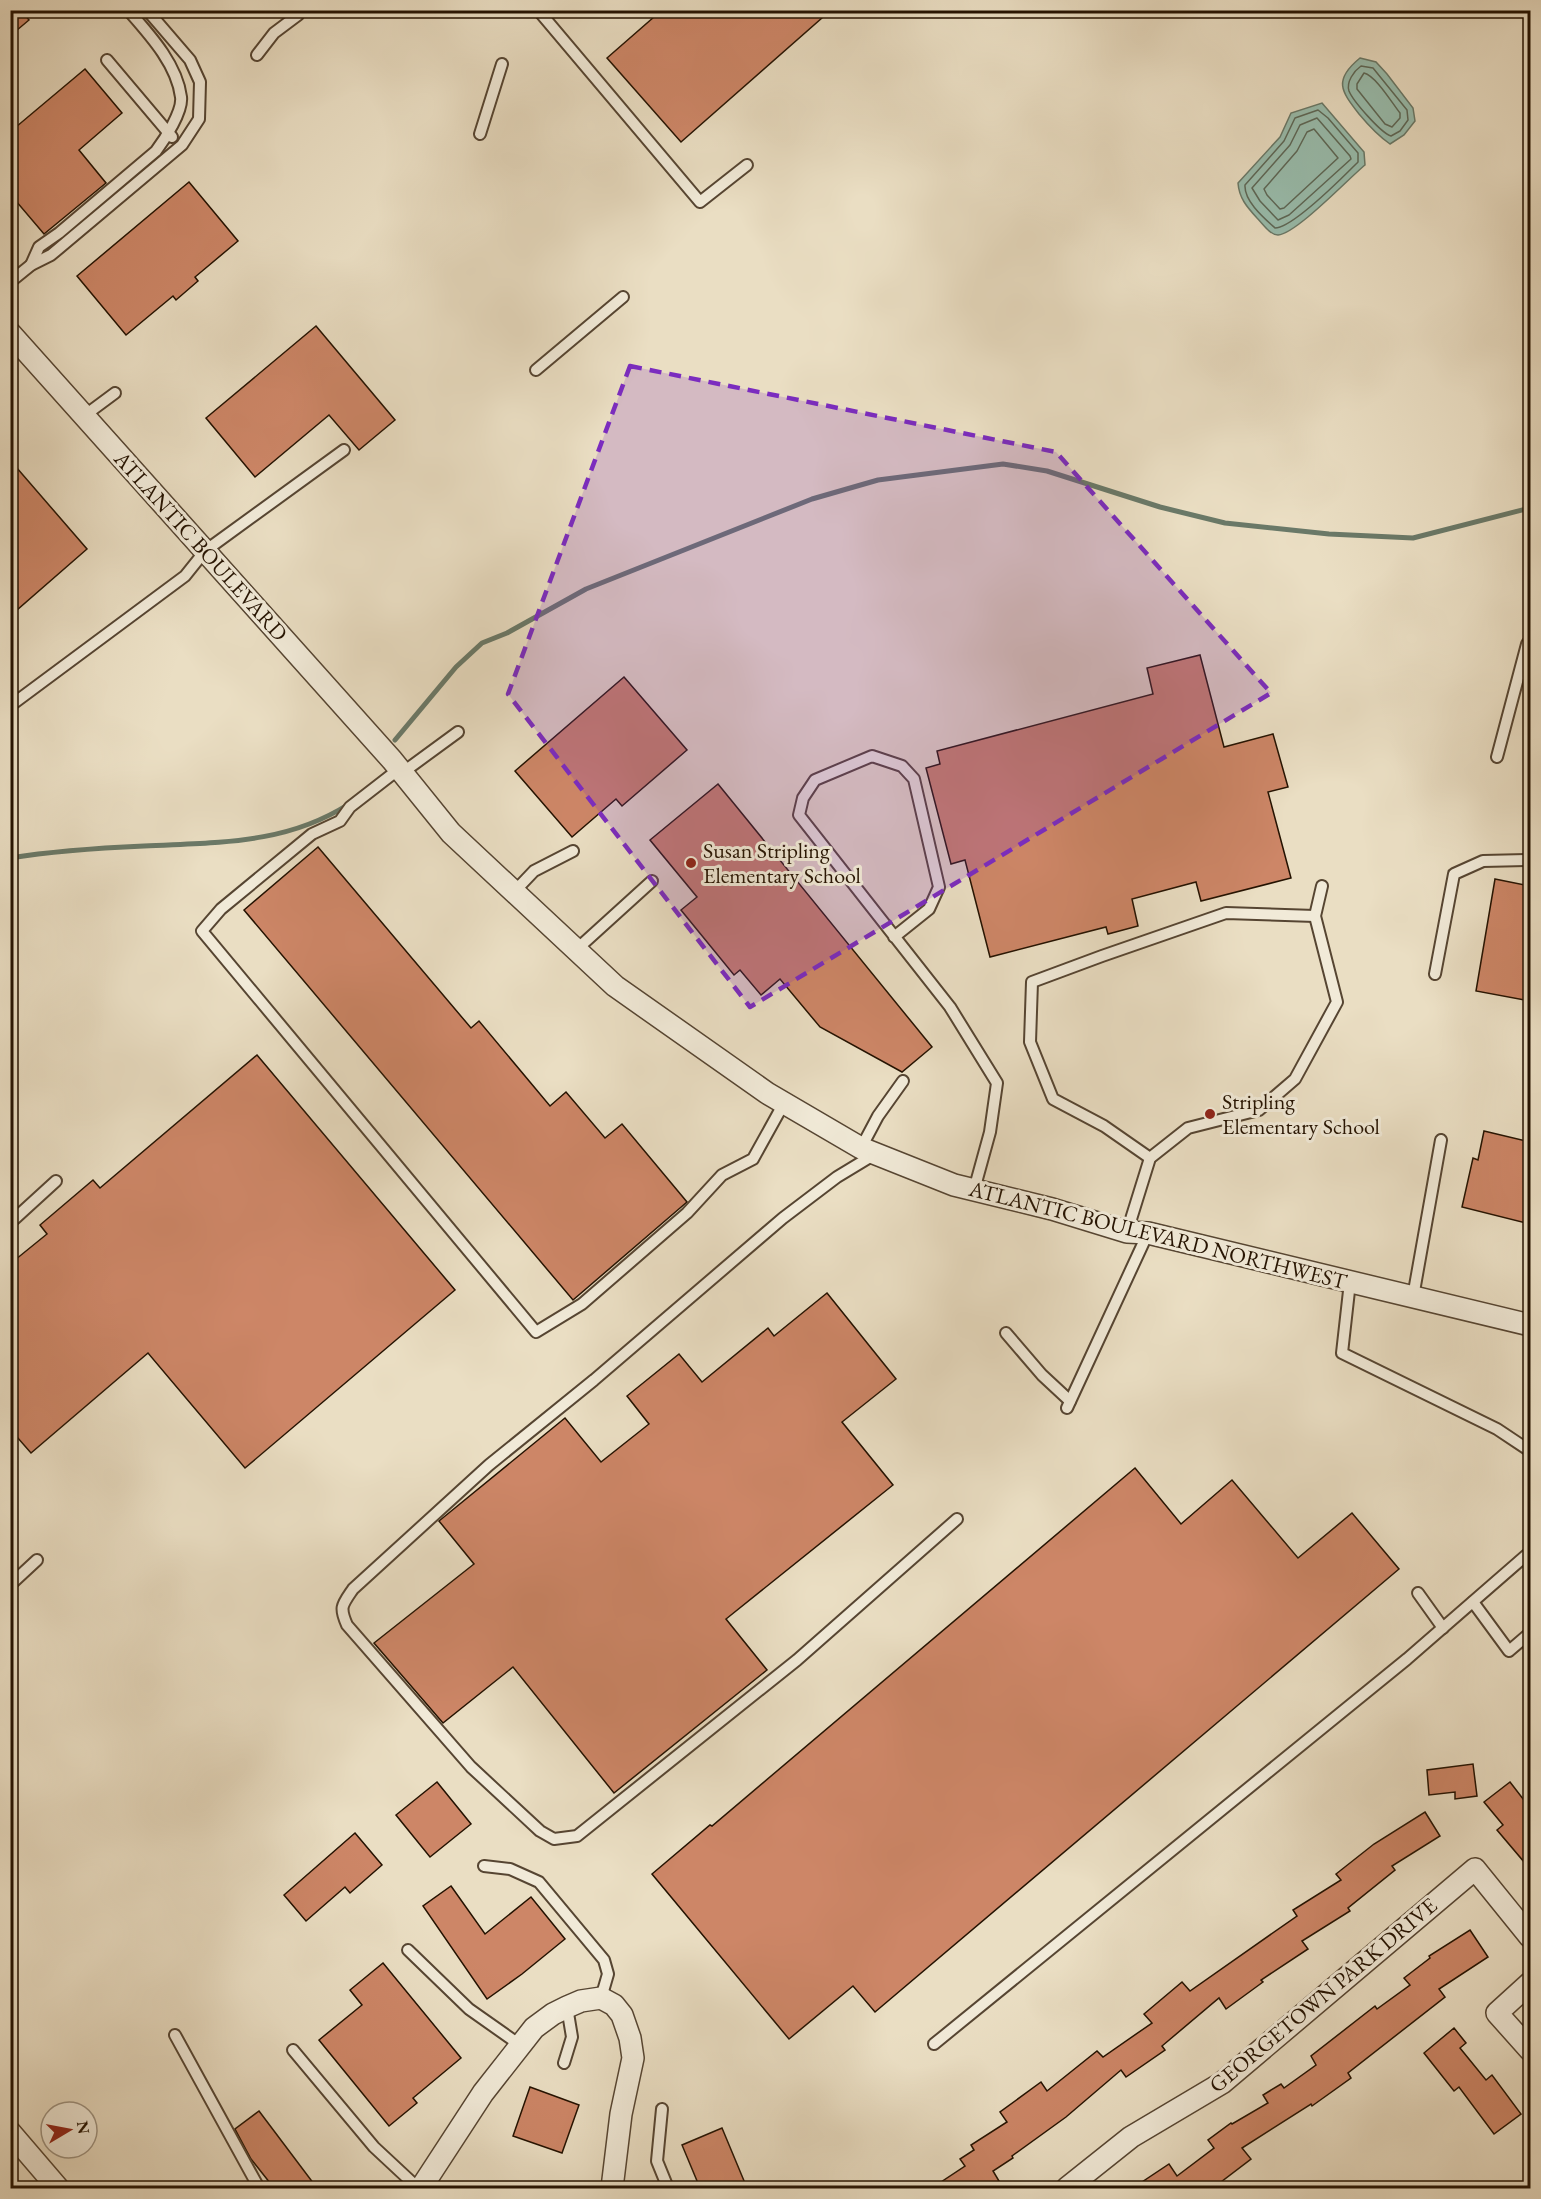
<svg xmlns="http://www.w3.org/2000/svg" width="1541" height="2199" font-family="'EB Garamond',serif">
<rect width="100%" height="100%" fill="#eadec3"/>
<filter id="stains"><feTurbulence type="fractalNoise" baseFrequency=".00333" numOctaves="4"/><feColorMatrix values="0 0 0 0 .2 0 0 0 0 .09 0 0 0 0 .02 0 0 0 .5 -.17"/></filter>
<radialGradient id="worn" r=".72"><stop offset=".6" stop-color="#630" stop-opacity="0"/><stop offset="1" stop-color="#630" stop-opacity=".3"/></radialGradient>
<g fill="#99bdad" stroke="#6a7968" stroke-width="1.5">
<path d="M1360 58 1376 62 1387 74 1413 108 1415 121 1404 135 1390 144C1377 135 1369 126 1359 114 1341 91 1333 80 1360 58Z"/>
<path d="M1322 103 1364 152 1365 165C1348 179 1296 234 1278 235 1270 235 1263 224 1257 218 1247 207 1239 198 1238 183L1280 137 1291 113Z"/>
</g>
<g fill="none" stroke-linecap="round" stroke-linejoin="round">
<g stroke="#5e6857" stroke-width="1.5">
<path d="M1361 66 1373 68 1407 110 1408 120 1400 131 1391 136C1381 133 1353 101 1349 91 1346 82 1354 71 1361 66Z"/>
<path d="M1364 73C1376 76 1392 103 1400 113V118L1392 127 1385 124 1357 89V84Z"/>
<path d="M1318 110 1328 118 1358 153V162C1343 177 1293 228 1275 228 1264 218 1244 201 1245 185L1284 141 1295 118Z"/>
<polygon points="1317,118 1350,156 1351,159 1289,215 1278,220 1260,201 1252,188 1290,145 1300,125"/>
<polygon points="1314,129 1338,158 1284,208 1280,209 1267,195 1264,189 1297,151 1307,132"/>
</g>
<g stroke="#6a7968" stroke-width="5">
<polyline points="395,740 456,667 482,643 507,633 586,589 812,499 878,480 1003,464 1047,471 1160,507 1225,523 1329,534 1413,538 1530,508"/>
<path d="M10 858C54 851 99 848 144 846 217 842 285 845 349 804"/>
</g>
</g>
<g fill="#cd8667" stroke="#241201" stroke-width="1.5">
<polygon points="10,10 21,10 29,20 10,36"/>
<polygon points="662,10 831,10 681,142 607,58"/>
<polygon points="85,69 122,113 79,150 106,183 44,234 10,194 10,132"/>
<polygon points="189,182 238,241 195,277 198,281 176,300 173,296 126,335 77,276"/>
<polygon points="316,326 395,420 359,450 329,415 255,477 206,418"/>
<polygon points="10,460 87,549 10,616"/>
<polygon points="1200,655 1224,747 1273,734 1288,787 1268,792 1291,878 1201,901 1196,882 1132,899 1138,926 1108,934 1106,927 990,957 965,860 951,864 926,768 940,764 937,751 1153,694 1147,668"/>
<polygon points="624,677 687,750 622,806 616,799 572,837 515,771"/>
<polygon points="718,784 932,1047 902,1072 820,1027 780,979 761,995 740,970 734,975 681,910 697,897 650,840"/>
<polygon points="318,847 471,1028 479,1021 550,1106 566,1092 605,1138 622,1124 687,1202 573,1300 244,910"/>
<polygon points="1495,879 1530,886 1530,1001 1476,991"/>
<polygon points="257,1055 455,1290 245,1468 148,1353 31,1453 10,1429 10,1264 47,1234 40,1225 93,1180 100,1188"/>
<polygon points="1484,1131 1530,1142 1530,1224 1462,1207 1473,1158 1478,1160"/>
<polygon points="827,1293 896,1379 842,1422 893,1485 726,1619 767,1670 614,1793 513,1667 443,1723 374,1643 474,1564 439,1521 565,1418 601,1462 649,1424 627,1396 679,1354 702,1382 768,1328 774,1336"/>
<polygon points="1135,1468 1181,1524 1232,1480 1298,1558 1352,1513 1399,1569 875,2012 853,1986 789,2039 652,1874 710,1825 712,1826"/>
<polygon points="1473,1764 1477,1796 1455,1799 1455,1792 1429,1795 1427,1770"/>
<polygon points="437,1782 471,1824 430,1857 396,1815"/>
<polygon points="1510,1782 1530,1808 1530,1869 1497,1830 1503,1825 1484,1802"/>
<polygon points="1425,1812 1440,1836 1392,1866 1395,1870 1348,1908 1350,1911 1302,1941 1308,1949 1261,1980 1263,1982 1226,2009 1219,1998 1162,2046 1165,2050 1126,2077 1121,2070 1066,2117 1012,2156 1013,2158 993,2171 999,2181 987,2188 932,2188 965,2166 960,2159 974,2150 971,2145 1007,2122 1000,2112 1041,2082 1047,2091 1097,2051 1103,2057 1152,2023 1144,2014 1182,1982 1190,1991 1297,1916 1293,1910 1341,1880 1336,1874 1374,1844"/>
<polygon points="355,1833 382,1865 350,1893 345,1887 306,1921 284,1895"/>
<polygon points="451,1886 485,1934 531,1897 565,1939 522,1974 487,1999 423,1906"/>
<polygon points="1470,1930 1488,1957 1439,1989 1445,1997 1348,2073 1351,2078 1312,2106 1311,2104 1242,2148 1251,2159 1213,2188 1133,2188 1169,2164 1177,2176 1214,2148 1208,2140 1231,2123 1232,2124 1268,2103 1263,2095 1281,2084 1284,2088 1316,2065 1311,2056 1375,2006 1377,2009 1410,1985 1404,1978 1430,1958 1429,1956"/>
<polygon points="383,1963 461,2058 413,2098 417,2103 389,2126 319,2040 362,2005 350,1990"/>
<polygon points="1454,2028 1466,2043 1460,2048 1486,2080 1492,2075 1521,2114 1494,2134 1459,2087 1454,2091 1424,2053"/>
<polygon points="530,2087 579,2105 562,2153 513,2136"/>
<polygon points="259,2111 317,2188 274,2188 251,2159 235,2129"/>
<polygon points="722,2128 747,2188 700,2188 682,2145"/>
</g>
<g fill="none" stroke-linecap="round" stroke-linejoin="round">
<defs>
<g id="service">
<polyline points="538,10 700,202 747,165"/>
<polyline points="257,55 274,33 298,15"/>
<polyline points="107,60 172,137"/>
<polyline points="480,134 502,64"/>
<path d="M31 265 39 247 59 233 156 151C165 139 183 111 181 97 177 64 149 34 128 10"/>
<polyline points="10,282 31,265 51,255 182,145 199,119 200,82 190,60 147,10"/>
<polyline points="536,370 623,297"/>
<polyline points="84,416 115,393"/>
<polyline points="10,706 185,576 205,551 344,450"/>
<polyline points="1497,757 1527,644 1530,640"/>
<polyline points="399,769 350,807 340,821 312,834 221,909 202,931 536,1332 582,1304 687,1213 722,1175 753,1159 784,1103"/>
<polyline points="402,773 458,732"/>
<polyline points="514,892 534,871 573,851"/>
<polyline points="894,937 929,909 939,887 914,779 902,766 872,756 815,780 803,798 799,815 950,1007 997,1083 990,1132 974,1190"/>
<polyline points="576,950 652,881"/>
<polyline points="1435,974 1454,874 1483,861 1530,860"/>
<polyline points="861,1148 878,1116 903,1081"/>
<path d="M875 1154 837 1177 783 1218 594 1380 489 1465 353 1589C342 1605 339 1607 347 1625L471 1767 540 1831 554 1839 577 1836 797 1660 957 1519"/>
<polyline points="1150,1158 1104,1126 1053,1099 1030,1042 1032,982 1102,956 1226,913 1315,916"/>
<polyline points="10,1223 56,1181"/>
<polyline points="1127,1232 1150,1158 1188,1128 1259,1110 1295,1079 1337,1002 1315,916 1322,886"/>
<polyline points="1350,1282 1342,1353 1497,1429 1530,1451"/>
<polyline points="1413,1297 1441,1140"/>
<polyline points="1006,1333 1042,1375 1070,1401"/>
<polyline points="1067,1408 1148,1233"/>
<polyline points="10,1585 37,1560"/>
<polyline points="1418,1593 1443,1628"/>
<polyline points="1473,1602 1509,1651 1530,1633"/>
<polyline points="484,1866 510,1869 539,1882 604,1960 608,1974 601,1998"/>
<polyline points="408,1950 469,2009 520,2045"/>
<polyline points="175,2035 259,2188"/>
<polyline points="934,2044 1407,1659 1530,1552"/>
<polyline points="293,2050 374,2147 418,2188"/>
<polyline points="564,2063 572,2037 567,2007"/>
<polyline points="662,2109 657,2161 668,2188"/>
</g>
<g id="minor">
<polyline points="10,333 392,760 451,833 615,986 767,1093 861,1148 954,1185 1052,1209 1127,1232 1148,1233 1530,1325"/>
<polyline points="1530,1983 1497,2013 1530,2050"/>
<polyline points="10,2132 58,2188"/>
<polyline points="421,2188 483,2093 534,2028 553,2014 567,2007 581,2001 601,1998 614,2005 622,2015 630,2038 633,2058 621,2114 612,2188"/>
<polyline points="1067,2188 1131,2137 1222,2083 1475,1869 1530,1937"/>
</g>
</defs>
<use href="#service" stroke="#564532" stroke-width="14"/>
<use href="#minor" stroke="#564532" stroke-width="24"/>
<use href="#service" stroke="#f1ead8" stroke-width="10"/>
<use href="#minor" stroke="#f1ead8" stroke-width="21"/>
</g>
<path fill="#7b2cbf" fill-opacity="0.2" stroke="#7b2cbf" stroke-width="4.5" stroke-dasharray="12 8" stroke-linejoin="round" d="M630 366 1056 452 1271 693 750 1007 508 694Z"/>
<g fill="#8f2418" stroke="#f1ead8" stroke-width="2">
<circle cx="691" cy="863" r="6"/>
<circle cx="1210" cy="1114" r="6"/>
</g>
<g text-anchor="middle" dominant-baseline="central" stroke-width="6" stroke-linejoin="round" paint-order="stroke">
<g font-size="22" fill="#241201" stroke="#f1ead8">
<text transform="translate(201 546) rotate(48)">ATLANTIC BOULEVARD</text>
<text transform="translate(1158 1235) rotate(14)">ATLANTIC BOULEVARD NORTHWEST</text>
<text transform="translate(1323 1995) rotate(-40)">GEORGETOWN PARK DRIVE</text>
</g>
<g font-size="22" fill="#241201" stroke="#f1ead8" text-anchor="start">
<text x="703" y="850">Susan Stripling<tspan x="703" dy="25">Elementary School</tspan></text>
<text x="1222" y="1101">Stripling<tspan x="1222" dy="25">Elementary School</tspan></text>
</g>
</g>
<rect width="1541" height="2199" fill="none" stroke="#eadec3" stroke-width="36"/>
<rect x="12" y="12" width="1517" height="2175" fill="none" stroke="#241201" stroke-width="3"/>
<rect x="18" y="18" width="1505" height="2163" fill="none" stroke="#241201" stroke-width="1.5"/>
<g transform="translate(69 2130) rotate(80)"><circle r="28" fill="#f1ead8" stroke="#9f9482" stroke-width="1.5"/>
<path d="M0-4.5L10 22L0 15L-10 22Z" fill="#8f2418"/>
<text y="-9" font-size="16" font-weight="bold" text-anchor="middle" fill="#241201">N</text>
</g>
<rect width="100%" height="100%" filter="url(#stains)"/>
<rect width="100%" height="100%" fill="url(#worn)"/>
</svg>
